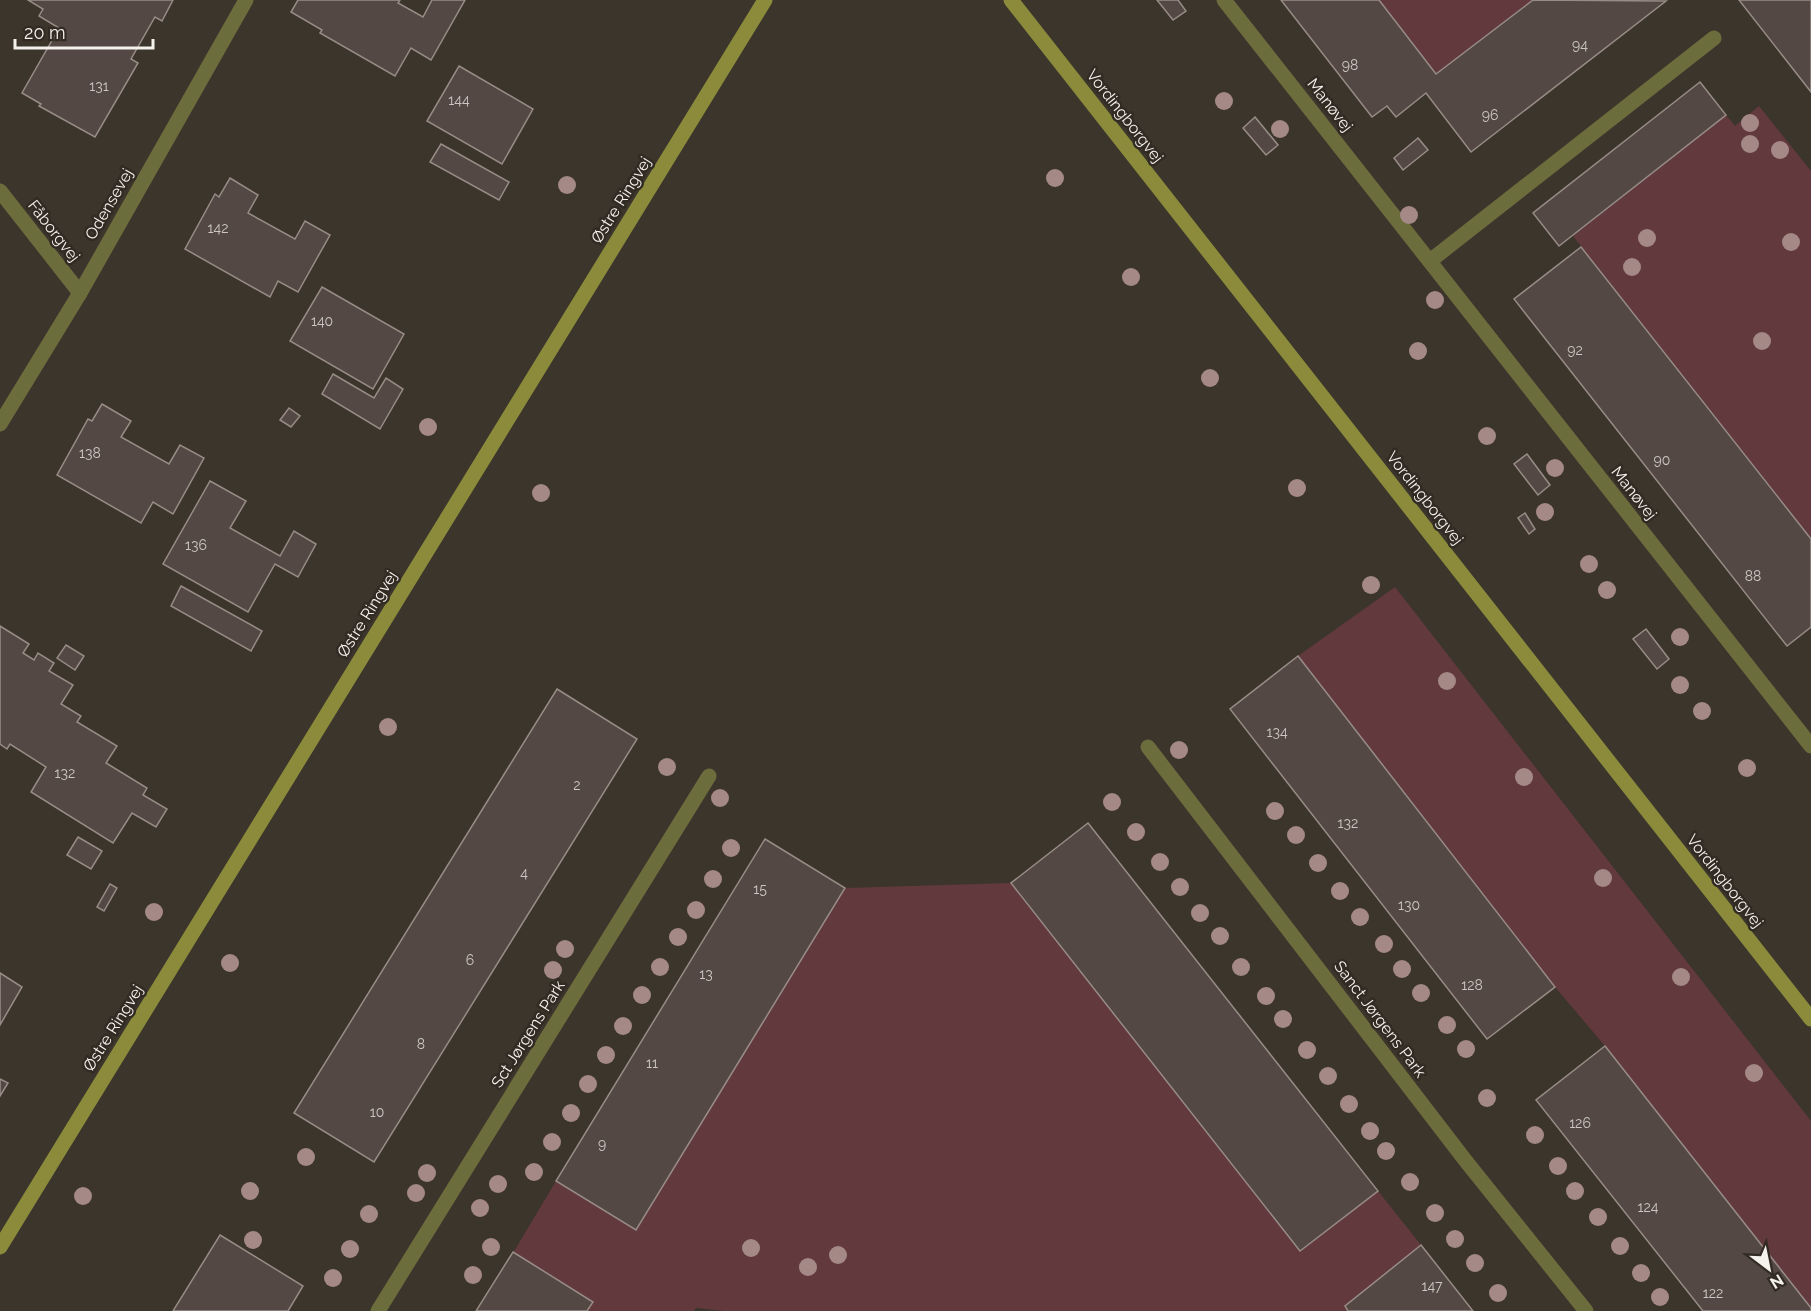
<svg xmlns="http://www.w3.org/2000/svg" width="1811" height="1311" font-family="Raleway,sans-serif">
<rect width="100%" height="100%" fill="#3b352c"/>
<g fill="#62393d">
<polygon points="1379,0 1533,0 1436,74"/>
<polygon points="1759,106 1811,171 1811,539 1573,236 1726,115 1735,126"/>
<polygon points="1395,587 1811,1121 1811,1308 1605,1046 1555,987 1298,656"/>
<polygon points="1011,883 1300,1250 1378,1191 1421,1245 1345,1306 1348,1311 724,1311 696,1308 694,1311 587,1311 513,1253 556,1181 636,1229 845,888"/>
</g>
<g fill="#534843" stroke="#988c86" stroke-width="1.5">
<polygon points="28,0 173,0 162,21 155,17 131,59 138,63 95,137 39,106 41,104 22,93 59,28 39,16 43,9"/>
<polygon points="298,0 400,0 398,3 423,17 432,0 465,0 431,60 411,48 395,76 320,33 322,30 291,12"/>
<polygon points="1157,0 1178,0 1186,11 1173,20"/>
<polygon points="1281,0 1379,0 1436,74 1533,0 1666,1 1471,152 1426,93 1396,117 1387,106 1372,117"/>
<polygon points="1739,0 1811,0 1811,92"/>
<polygon points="459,66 533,109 502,164 427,121"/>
<polygon points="1700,82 1726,115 1559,246 1533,213"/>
<polygon points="1255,117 1278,145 1266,155 1243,128"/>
<polygon points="1418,138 1428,150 1403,170 1394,158"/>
<polygon points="441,144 509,182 499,200 430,162"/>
<polygon points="230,178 258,195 248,213 295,239 305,221 330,235 298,292 278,281 270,297 185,249 215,194 219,197"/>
<polygon points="1581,247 1811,539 1811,627 1787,646 1514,299"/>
<polygon points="322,287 404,334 373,389 290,341"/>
<polygon points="333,374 374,398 386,378 403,389 380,429 322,394"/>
<polygon points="102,404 131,421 121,437 169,464 180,445 204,458 173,514 153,502 141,523 57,475 88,419 92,421"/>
<polygon points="289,408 300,416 291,427 280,420"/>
<polygon points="1527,454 1550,485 1538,495 1514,464"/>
<polygon points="210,481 246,501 230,528 280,556 294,531 316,544 298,577 275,564 248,612 163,564"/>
<polygon points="1525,513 1535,529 1529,534 1518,518"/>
<polygon points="181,586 262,631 251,651 171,606"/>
<polygon points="0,626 29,644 23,653 34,660 38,653 54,663 49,671 73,685 61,704 81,716 77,722 117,746 106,763 147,788 143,795 167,809 156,827 132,813 113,843 31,792 46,767 10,744 7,749 0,744"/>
<polygon points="1646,629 1669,659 1657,669 1633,639"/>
<polygon points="66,645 84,656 75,670 57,658"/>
<polygon points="1298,656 1555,987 1487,1039 1230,709"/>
<polygon points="557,689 637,739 374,1162 294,1113"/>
<polygon points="1088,823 1378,1191 1300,1251 1011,883"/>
<polygon points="78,837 102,851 91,869 67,855"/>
<polygon points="765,839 845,888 636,1230 556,1181"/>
<polygon points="110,884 117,888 104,911 97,907"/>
<polygon points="0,973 22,987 0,1025"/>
<polygon points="1605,1046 1811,1308 1811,1311 1703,1311 1536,1100"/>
<polygon points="0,1079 8,1083 0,1096"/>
<polygon points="220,1235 303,1286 288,1311 173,1311"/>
<polygon points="1421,1245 1473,1311 1348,1311 1345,1306"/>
<polygon points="513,1252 593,1302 587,1311 476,1311"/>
</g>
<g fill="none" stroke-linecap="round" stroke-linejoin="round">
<g stroke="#6c6d3d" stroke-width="15">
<polyline points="1224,0 1811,746"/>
<polyline points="0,191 80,293"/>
<polyline points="1430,261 1714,38"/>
<polyline points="0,424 80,293 246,0"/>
<polyline points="1148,747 1465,1160 1586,1311"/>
<polyline points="378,1311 709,776"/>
</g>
<g stroke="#8b8b3b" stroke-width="15">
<polyline points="1011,0 1811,1019"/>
<polyline points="0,1247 765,0"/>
</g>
</g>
<g fill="#a48987">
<circle cx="1224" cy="101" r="9"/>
<circle cx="1750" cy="123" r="9"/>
<circle cx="1280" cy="129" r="9"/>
<circle cx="1750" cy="144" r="9"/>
<circle cx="1780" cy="150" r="9"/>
<circle cx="1055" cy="178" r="9"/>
<circle cx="567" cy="185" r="9"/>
<circle cx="1409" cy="215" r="9"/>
<circle cx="1647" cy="238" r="9"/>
<circle cx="1791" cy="242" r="9"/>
<circle cx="1632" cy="267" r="9"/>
<circle cx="1131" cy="277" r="9"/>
<circle cx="1435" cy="300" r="9"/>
<circle cx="1762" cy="341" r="9"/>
<circle cx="1418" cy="351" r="9"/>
<circle cx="1210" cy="378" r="9"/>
<circle cx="428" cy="427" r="9"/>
<circle cx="1487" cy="436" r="9"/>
<circle cx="1555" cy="468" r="9"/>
<circle cx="1297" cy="488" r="9"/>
<circle cx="541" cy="493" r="9"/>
<circle cx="1545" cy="512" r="9"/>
<circle cx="1589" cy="564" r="9"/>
<circle cx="1371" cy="585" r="9"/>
<circle cx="1607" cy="590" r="9"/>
<circle cx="1680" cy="637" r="9"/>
<circle cx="1447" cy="681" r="9"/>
<circle cx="1680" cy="685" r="9"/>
<circle cx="1702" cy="711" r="9"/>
<circle cx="388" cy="727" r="9"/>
<circle cx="1179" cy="750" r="9"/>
<circle cx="667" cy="767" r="9"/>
<circle cx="1747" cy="768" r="9"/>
<circle cx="1524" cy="777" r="9"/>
<circle cx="720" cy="798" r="9"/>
<circle cx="1112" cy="802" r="9"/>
<circle cx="1275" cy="811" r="9"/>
<circle cx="1136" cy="832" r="9"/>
<circle cx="1296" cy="835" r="9"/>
<circle cx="731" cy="848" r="9"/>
<circle cx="1160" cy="862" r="9"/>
<circle cx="1318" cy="863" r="9"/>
<circle cx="1603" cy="878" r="9"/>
<circle cx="713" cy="879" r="9"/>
<circle cx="1180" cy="887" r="9"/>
<circle cx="1340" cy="891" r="9"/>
<circle cx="696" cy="910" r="9"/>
<circle cx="154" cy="912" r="9"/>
<circle cx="1200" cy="913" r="9"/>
<circle cx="1360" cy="917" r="9"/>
<circle cx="1220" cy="936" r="9"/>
<circle cx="678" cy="937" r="9"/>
<circle cx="1384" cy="944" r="9"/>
<circle cx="565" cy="949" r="9"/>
<circle cx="230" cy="963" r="9"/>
<circle cx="660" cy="967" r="9"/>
<circle cx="1241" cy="967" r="9"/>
<circle cx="1402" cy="969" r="9"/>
<circle cx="553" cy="970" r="9"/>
<circle cx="1681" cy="977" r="9"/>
<circle cx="1421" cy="993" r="9"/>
<circle cx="642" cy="995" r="9"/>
<circle cx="1266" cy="996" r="9"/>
<circle cx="1283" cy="1019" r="9"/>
<circle cx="1447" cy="1025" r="9"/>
<circle cx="623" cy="1026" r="9"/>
<circle cx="1466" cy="1049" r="9"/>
<circle cx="1307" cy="1050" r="9"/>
<circle cx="606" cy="1055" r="9"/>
<circle cx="1754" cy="1073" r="9"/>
<circle cx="1328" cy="1076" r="9"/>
<circle cx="588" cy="1084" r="9"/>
<circle cx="1487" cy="1098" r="9"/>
<circle cx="1349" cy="1104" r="9"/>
<circle cx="571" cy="1113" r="9"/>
<circle cx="1370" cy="1131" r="9"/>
<circle cx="1535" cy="1135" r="9"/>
<circle cx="552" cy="1142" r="9"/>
<circle cx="1386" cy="1151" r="9"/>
<circle cx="306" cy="1157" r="9"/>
<circle cx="1558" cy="1166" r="9"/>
<circle cx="534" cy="1172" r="9"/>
<circle cx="427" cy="1173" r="9"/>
<circle cx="1410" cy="1182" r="9"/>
<circle cx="498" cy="1184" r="9"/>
<circle cx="250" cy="1191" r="9"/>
<circle cx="1575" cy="1191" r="9"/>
<circle cx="416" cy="1193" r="9"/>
<circle cx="83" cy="1196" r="9"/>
<circle cx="480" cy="1208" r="9"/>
<circle cx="1435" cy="1213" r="9"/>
<circle cx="369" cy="1214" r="9"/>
<circle cx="1598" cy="1217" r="9"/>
<circle cx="1455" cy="1239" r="9"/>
<circle cx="253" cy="1240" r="9"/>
<circle cx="1620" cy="1246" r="9"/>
<circle cx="491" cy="1247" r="9"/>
<circle cx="751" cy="1248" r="9"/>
<circle cx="350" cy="1249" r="9"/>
<circle cx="838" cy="1255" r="9"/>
<circle cx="1475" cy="1263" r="9"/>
<circle cx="808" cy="1267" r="9"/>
<circle cx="1641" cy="1273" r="9"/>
<circle cx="473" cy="1275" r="9"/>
<circle cx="333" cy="1278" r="9"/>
<circle cx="1498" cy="1293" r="9"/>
<circle cx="1660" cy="1297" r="9"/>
</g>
<g text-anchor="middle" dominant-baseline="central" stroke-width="5" stroke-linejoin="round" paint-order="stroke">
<g font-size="14" fill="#ccc7c2">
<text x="1580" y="45">94</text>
<text x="1350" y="65">98</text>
<text x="99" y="86">131</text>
<text x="459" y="100">144</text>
<text x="1490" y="115">96</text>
<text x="218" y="228">142</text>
<text x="322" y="321">140</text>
<text x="1575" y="350">92</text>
<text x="90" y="453">138</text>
<text x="1662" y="460">90</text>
<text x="196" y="545">136</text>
<text x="1753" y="576">88</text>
<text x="1277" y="732">134</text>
<text x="65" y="773">132</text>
<text x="577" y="785">2</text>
<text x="1348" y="823">132</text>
<text x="524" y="873">4</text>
<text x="760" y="889">15</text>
<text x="1409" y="905">130</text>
<text x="470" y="960">6</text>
<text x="706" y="974">13</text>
<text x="1472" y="985">128</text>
<text x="421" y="1044">8</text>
<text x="652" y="1063">11</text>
<text x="377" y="1112">10</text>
<text x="1580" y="1123">126</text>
<text x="602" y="1144">9</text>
<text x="1648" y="1207">124</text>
<text x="1432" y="1286">147</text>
<text x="1713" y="1293">122</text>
</g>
<g font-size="16" fill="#f5f1ec" stroke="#312b23">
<text transform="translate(1330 105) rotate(52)">Manøvej</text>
<text transform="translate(1125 116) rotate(52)">Vordingborgvej</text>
<text transform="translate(621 200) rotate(-58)">Østre Ringvej</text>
<text transform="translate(109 204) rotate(-60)">Odensevej</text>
<text transform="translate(54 231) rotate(52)">Fåborgvej</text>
<text transform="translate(1634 493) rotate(52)">Manøvej</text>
<text transform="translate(1425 498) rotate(52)">Vordingborgvej</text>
<text transform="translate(367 614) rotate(-58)">Østre Ringvej</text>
<text transform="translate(1725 881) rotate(52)">Vordingborgvej</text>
<text transform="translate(1380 1019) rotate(53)">Sanct Jørgens Park</text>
<text transform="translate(113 1028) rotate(-58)">Østre Ringvej</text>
<text transform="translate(528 1034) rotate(-58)">Sct Jørgens Park</text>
</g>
</g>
<g transform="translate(1769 1269) rotate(148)" stroke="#312b23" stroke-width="4.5" paint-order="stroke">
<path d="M0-4.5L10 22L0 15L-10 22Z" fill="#f5f1ec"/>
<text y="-9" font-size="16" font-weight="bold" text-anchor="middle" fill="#f5f1ec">N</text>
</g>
<path d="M15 39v9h138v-9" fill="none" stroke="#f5f1ec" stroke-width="3"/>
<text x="24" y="39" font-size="18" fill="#f5f1ec" stroke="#312b23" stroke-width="4.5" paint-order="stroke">20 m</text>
</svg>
